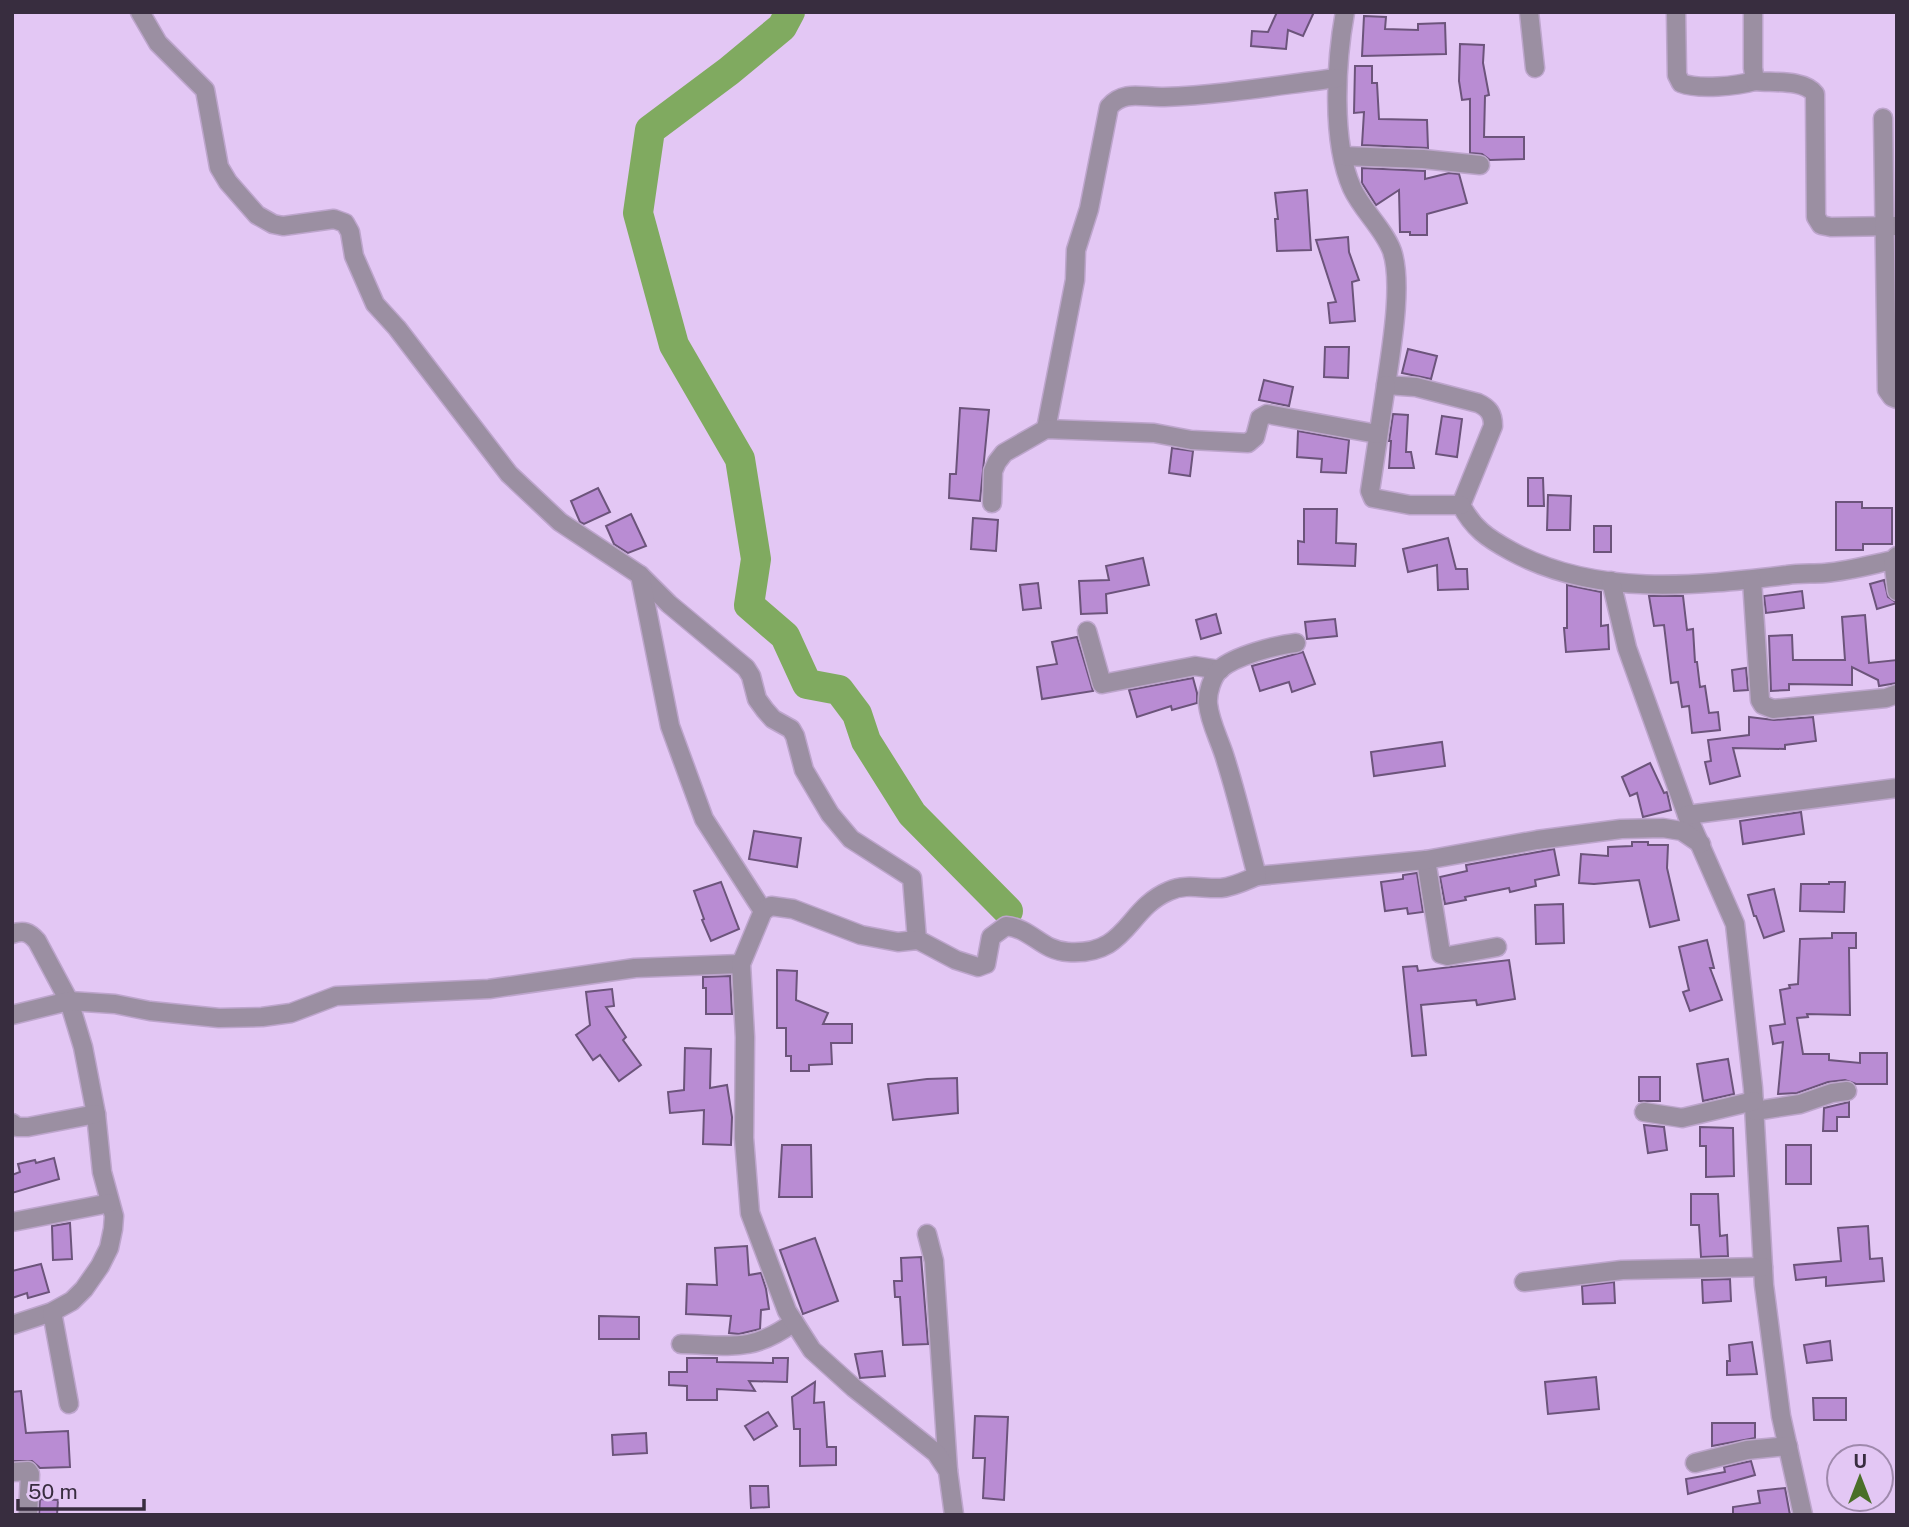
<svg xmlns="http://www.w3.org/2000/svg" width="1909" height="1527" font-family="'Public Sans',sans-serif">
<rect width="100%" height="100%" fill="#e3c7f4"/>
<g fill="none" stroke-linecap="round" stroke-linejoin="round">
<polyline stroke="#80aa60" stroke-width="30" points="790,12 782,27 729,71 650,130 638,213 674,345 740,459 756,559 749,605 785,636 807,684 839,690 857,714 866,741 912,814 1008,911"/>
</g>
<g fill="#b98cd3" stroke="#6c547b" stroke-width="2">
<polygon points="1277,12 1314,12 1303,36 1288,30 1286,49 1251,46 1252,31 1268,32"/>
<polygon points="1364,16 1386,17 1385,29 1418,30 1418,24 1445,23 1446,54 1362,56"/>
<polygon points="1460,44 1484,45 1483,63 1489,95 1485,96 1484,137 1524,137 1524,159 1490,160 1482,154 1470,153 1470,99 1462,100 1459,81"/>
<polygon points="1355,66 1372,66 1372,83 1377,83 1379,119 1427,120 1428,148 1362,145 1364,112 1354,113"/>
<polygon points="1362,168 1425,171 1425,179 1449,173 1459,174 1467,203 1427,214 1427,235 1410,235 1410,232 1400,232 1399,190 1376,205 1362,183"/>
<polygon points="1307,190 1311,250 1277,251 1275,219 1278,219 1275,193"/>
<polygon points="1348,237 1349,252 1359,280 1352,282 1355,321 1330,323 1328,303 1336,302 1316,240"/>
<polygon points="1325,347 1349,347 1348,378 1324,377"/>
<polygon points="1408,349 1437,356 1431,379 1402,373"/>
<polygon points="1264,380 1293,387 1289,406 1259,400"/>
<polygon points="960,408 989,410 980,501 949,498 950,474 956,474"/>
<polygon points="1393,414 1408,415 1406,452 1411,452 1414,468 1389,468 1391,441 1389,441"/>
<polygon points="1442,416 1462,419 1457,457 1436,454"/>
<polygon points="1298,431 1349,440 1346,473 1321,472 1322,459 1297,457"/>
<polygon points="1172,448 1193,451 1190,476 1169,473"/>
<polygon points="1528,478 1543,478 1544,506 1528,506"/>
<polygon points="598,488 610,512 584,524 580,522 571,501"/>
<polygon points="1548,495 1571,496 1570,530 1547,530"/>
<polygon points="1836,502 1862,502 1862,508 1892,508 1892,544 1863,544 1863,550 1836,550"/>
<polygon points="1304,509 1337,509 1336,543 1356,544 1355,566 1298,564 1298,541 1304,542"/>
<polygon points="631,514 646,546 628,553 614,544 606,526"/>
<polygon points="973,518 998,520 996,551 971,549"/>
<rect x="1594" y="526" width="17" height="26"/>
<polygon points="1448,538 1456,569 1467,569 1468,589 1438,590 1437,565 1408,572 1403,549"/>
<polygon points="1143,558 1149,585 1106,594 1107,613 1081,614 1079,581 1109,580 1106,566"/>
<polygon points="1884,580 1888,597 1897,603 1877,609 1870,584"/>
<polygon points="1038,583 1041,608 1023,610 1020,585"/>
<polygon points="1567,585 1601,592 1601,626 1608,625 1609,649 1566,652 1564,628 1567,628"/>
<polygon points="1802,591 1804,608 1766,613 1764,596"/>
<polygon points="1649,596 1683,596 1687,630 1693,629 1695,662 1697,662 1700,687 1705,686 1709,713 1718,712 1720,730 1692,733 1689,706 1682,707 1678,682 1671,683 1664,625 1654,626"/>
<polygon points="1216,614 1221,633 1201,639 1196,620"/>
<polygon points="1865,615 1869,663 1897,660 1897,683 1879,686 1878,680 1852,667 1852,685 1789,684 1789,690 1771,691 1769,636 1792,635 1793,660 1845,660 1842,617"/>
<polygon points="1335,619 1337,636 1307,639 1305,622"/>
<polygon points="1077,637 1093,691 1042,699 1037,667 1057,664 1052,642"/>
<polygon points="1303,652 1315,684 1292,692 1289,682 1260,691 1252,666"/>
<polygon points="1746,668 1748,690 1734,691 1732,670"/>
<polygon points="1193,678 1197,693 1197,703 1172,710 1171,706 1137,717 1129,690"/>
<polygon points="1749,717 1774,720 1813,717 1816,741 1785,745 1785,749 1733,748 1740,776 1710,784 1705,762 1711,761 1708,740 1749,735"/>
<polygon points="1442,742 1445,766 1374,776 1371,752"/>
<polygon points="1650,763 1664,793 1667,792 1671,810 1643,817 1637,793 1630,796 1622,777"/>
<polygon points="1801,812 1804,834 1743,844 1740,821"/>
<polygon points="754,831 801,838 797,867 749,859"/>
<polygon points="1632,842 1648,842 1648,845 1668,845 1667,868 1679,920 1650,927 1639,880 1594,884 1579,883 1581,854 1608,856 1608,847 1632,846"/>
<polygon points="1554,849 1559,875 1535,880 1536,886 1510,892 1509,888 1465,897 1466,900 1445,904 1440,877 1467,871 1466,865"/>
<polygon points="1417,873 1423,912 1408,914 1407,908 1385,911 1381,882 1403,879 1403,875"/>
<polygon points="721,882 739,929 711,941 702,920 704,919 694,891"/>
<polygon points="1829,882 1845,882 1844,912 1800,911 1801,884 1829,884"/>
<polygon points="1774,889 1784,931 1764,938 1756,916 1754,916 1748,895"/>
<polygon points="1563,904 1564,943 1536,944 1535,905"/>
<polygon points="1832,933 1856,933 1856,948 1849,948 1850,1015 1807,1014 1808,1017 1797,1018 1803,1054 1829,1054 1829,1060 1860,1063 1860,1053 1887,1053 1887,1084 1856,1084 1845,1080 1828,1082 1797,1093 1778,1094 1783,1042 1773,1044 1770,1026 1785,1024 1780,990 1790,988 1789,985 1798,984 1800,939 1832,938"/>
<polygon points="1707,940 1714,968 1710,968 1722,1000 1690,1011 1683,992 1689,990 1679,947"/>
<polygon points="1509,960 1515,999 1477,1005 1476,1000 1421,1005 1426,1055 1412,1056 1403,967 1417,966 1418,971"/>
<polygon points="777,970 797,971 796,1000 828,1013 823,1024 852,1024 852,1043 831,1043 832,1064 809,1065 809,1071 791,1071 791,1056 786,1056 786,1028 777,1028"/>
<polygon points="730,976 732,1014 706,1014 706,988 703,988 703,977"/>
<polygon points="612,989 614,1006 606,1007 626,1037 623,1040 641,1065 619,1081 600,1055 593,1060 576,1035 590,1025 586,992"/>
<polygon points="685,1048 711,1049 710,1088 727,1085 732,1117 731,1145 703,1144 704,1110 670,1113 668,1092 684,1090"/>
<polygon points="1728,1059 1734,1094 1703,1101 1697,1064"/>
<rect x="1639" y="1077" width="21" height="24"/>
<polygon points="957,1078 958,1113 893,1120 888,1084 927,1079"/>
<polygon points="1849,1102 1849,1117 1837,1117 1837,1131 1823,1131 1824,1108"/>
<polygon points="1644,1125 1664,1127 1667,1150 1648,1153"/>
<polygon points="1700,1127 1733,1128 1734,1176 1706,1177 1706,1146 1700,1146"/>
<polygon points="782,1145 811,1145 812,1197 779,1197"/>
<rect x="1786" y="1145" width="25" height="39"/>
<polygon points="54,1158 59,1179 12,1193 12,1175 20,1172 18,1164 35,1160 36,1163"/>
<polygon points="1691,1194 1718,1194 1720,1236 1727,1235 1728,1256 1701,1257 1699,1225 1691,1225"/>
<polygon points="70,1223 72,1259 53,1260 52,1226"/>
<polygon points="1868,1226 1870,1259 1882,1258 1884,1281 1826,1286 1826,1277 1796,1280 1794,1265 1841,1261 1838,1228"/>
<polygon points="815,1238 838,1301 803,1314 780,1250"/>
<polygon points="747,1246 749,1275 761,1273 766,1289 769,1309 761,1310 760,1329 739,1334 729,1333 731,1316 686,1314 687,1284 717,1285 715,1248"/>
<polygon points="921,1257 928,1344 903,1345 900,1297 895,1297 894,1281 902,1281 901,1258"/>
<polygon points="41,1264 49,1292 28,1298 27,1293 12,1298 12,1271"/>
<polygon points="1730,1279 1731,1301 1703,1303 1702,1280"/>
<polygon points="1614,1282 1615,1303 1583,1304 1582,1286"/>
<polygon points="599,1316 639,1317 639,1339 599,1339"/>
<polygon points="1830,1341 1832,1360 1807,1363 1804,1345"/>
<polygon points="1752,1342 1757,1374 1727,1375 1727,1361 1730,1361 1729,1345"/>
<polygon points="882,1351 885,1376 860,1378 855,1354"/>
<polygon points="687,1358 717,1358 717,1362 773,1363 773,1358 788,1358 787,1382 749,1381 755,1391 717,1389 717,1400 687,1400 687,1386 669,1385 669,1372 687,1372"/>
<polygon points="1596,1377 1599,1409 1548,1414 1545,1382"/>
<polygon points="815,1382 814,1403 824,1402 827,1447 836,1447 836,1465 800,1466 800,1429 794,1429 792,1397"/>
<polygon points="21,1391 26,1433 68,1431 70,1467 40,1468 32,1461 13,1461 12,1392"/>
<polygon points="1813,1398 1846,1398 1846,1420 1814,1420"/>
<polygon points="768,1412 777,1426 754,1440 745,1426"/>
<polygon points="975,1416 1008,1417 1004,1500 983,1498 985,1458 973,1458"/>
<polygon points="1712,1423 1755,1423 1755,1438 1712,1446"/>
<polygon points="646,1433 647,1453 613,1455 612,1435"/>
<polygon points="1751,1461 1755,1475 1688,1494 1686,1479 1725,1472 1724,1467"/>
<polygon points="750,1486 768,1486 769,1507 751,1508"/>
<polygon points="1785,1488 1790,1515 1733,1515 1733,1507 1760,1503 1758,1491"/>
<polygon points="40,1499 58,1500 57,1515 39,1515"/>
</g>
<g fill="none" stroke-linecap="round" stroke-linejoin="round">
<defs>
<g id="minor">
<polyline points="140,12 158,43 205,90 219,167 228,182 257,215 273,224 283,226 334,219 345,223 350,232 354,256 375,304 397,328 509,474 560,522 640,575 669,604 746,668 751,676 757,699 765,710 773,719 791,729 795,736 804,770 830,814 851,839 912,878 917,940"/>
<path d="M1345 12C1336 61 1331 141 1352 188 1362 210 1384 229 1392 251 1403 284 1391 350 1386 385L1416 387 1478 403C1489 408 1493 414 1493 426L1461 505C1473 528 1487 538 1511 551 1595 597 1695 586 1787 575 1800 573 1812 574 1825 573 1848 571 1870 565 1893 560L1897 556"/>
<polyline points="1529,12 1535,68"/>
<path d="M1676 12 1677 75 1681 83C1699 90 1737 86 1755 81"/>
<path d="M1753 12V68L1755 81C1773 83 1804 79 1815 94L1816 217 1821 225 1831 227 1897 226"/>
<polyline points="1883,118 1887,390 1892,397 1897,399"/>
<polyline points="1343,156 1423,159 1480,165"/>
<polyline points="1386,385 1370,491 1373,498 1410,505 1461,505"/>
<path d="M1046 429 1075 280 1076 250 1089 209 1109 107C1124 89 1144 98 1164 97 1222 95 1280 85 1337 78"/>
<polyline points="992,503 993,471 997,462 1004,453 1046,429 1154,433 1191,440 1248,443 1255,437 1260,418 1267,414 1377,434"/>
<polyline points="1893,560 1897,591"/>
<polyline points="640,575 670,726 704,819 763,911"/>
<polyline points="1752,580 1760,700 1763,705 1773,709 1886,698 1897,694"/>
<polyline points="1611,581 1627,648 1687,815 1735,924 1753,1088 1764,1285 1781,1416 1803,1515"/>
<polyline points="1087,631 1102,684 1195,666 1220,670"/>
<polyline points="1687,815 1897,788"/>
<polyline points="1426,860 1441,954 1448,956 1497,947"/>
<polyline points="1257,876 1426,860 1537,840 1621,829 1663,828 1682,831 1701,844"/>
<path d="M12 934C24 930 29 932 37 941L69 1001 83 1047 96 1114 102 1172 114 1216 113 1229 109 1248 100 1266 84 1289 72 1301 52 1312 12 1325"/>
<polyline points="12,1015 69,1001 115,1004 150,1011 219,1018 262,1017 291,1013 336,996 489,989 635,968 741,964"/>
<polyline points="1755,1111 1800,1104 1832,1093 1847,1091"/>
<polyline points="1644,1112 1682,1118 1754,1101"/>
<polyline points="12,1123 17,1127 28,1127 96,1114"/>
<polyline points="12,1222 110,1203"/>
<polyline points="927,1234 934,1261 948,1470"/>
<polyline points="1524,1282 1622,1270 1763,1267"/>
<polyline points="52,1312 69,1404"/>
<path d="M681 1344C730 1345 752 1353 794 1322"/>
<polyline points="1695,1463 1747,1450 1788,1446"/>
<polyline points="12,1472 28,1471 30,1474 28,1515"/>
<path d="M954 1515 948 1471 936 1453 854 1388 812 1350 787 1311 750 1213 744 1138 745 1037 741 964 763 911 771 906 793 909 861 935 898 942 917 940 922 942 956 960 978 967 986 964 991 937 1006 926C1031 928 1042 951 1068 952 1128 956 1126 909 1169 891 1186 883 1203 889 1221 888 1233 887 1245 881 1257 876 1247 838 1238 799 1226 761 1221 742 1210 724 1208 704 1207 693 1212 677 1220 669 1235 656 1276 645 1296 643"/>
</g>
</defs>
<use href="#minor" stroke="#bda5cc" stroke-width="21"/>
<use href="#minor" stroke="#9b8fa2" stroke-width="18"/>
</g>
<rect width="1909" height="1527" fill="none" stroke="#382d3f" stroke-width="28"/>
<g transform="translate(1860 1478)"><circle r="33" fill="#e3c7f4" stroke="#9f89ac" stroke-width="2"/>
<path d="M0-5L12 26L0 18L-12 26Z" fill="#4a6f29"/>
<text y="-10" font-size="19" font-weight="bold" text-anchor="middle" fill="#382d3f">U</text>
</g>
<path d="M18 1499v10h126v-10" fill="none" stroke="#382d3f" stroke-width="3.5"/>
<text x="28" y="1499" font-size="21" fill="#382d3f" stroke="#e3c7f4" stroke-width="5" paint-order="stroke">50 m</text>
</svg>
